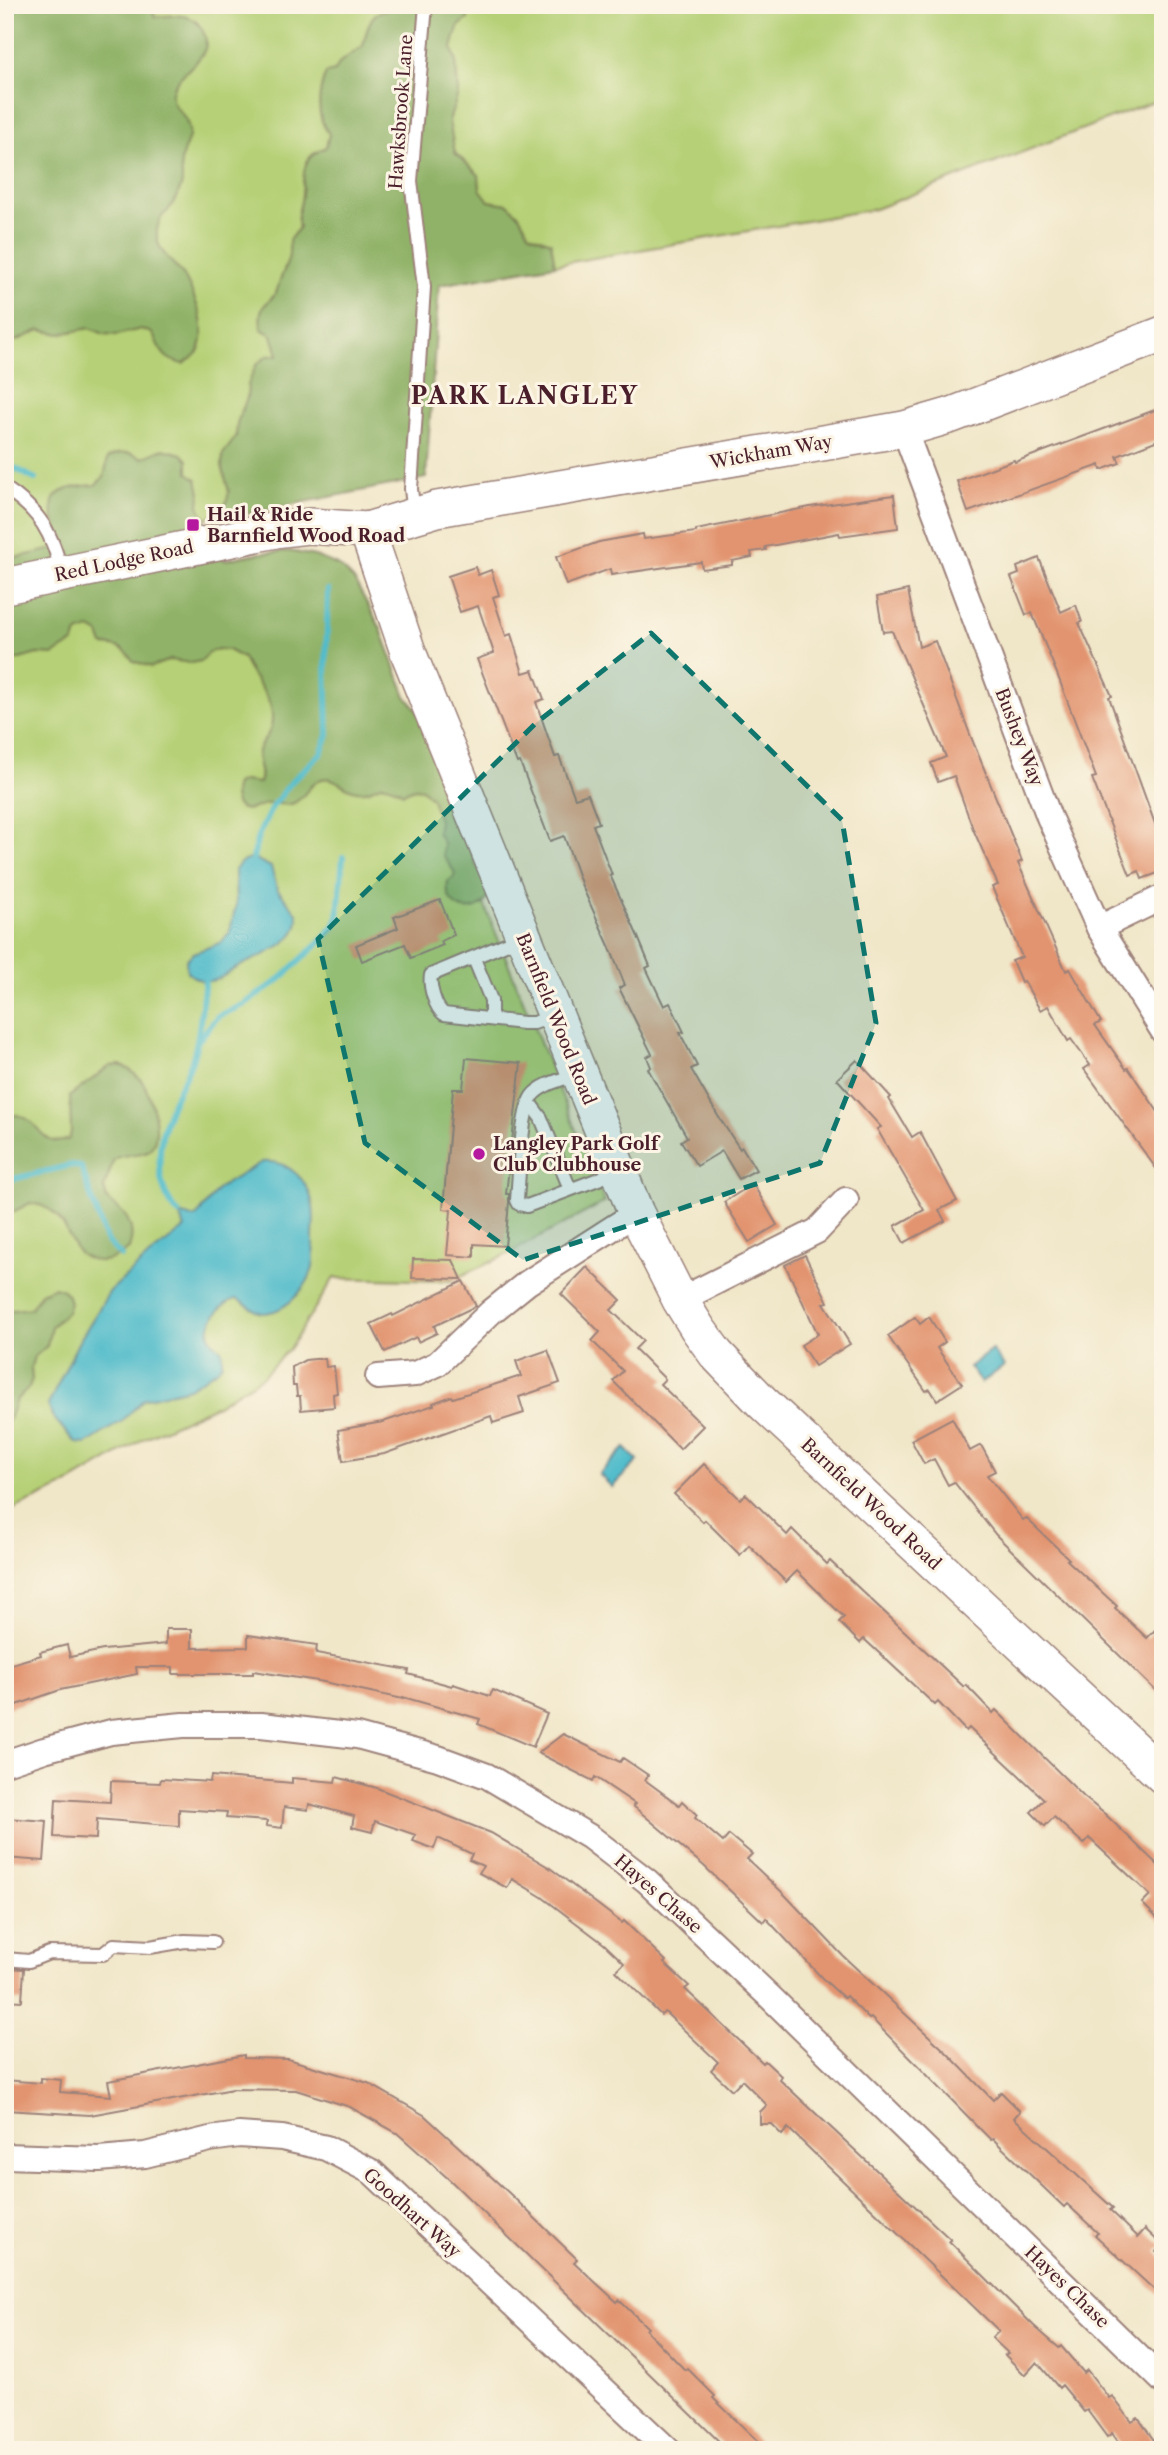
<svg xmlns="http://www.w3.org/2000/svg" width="1168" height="2455" font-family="'Libre Caslon Text',serif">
<rect width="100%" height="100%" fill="#fcf5e5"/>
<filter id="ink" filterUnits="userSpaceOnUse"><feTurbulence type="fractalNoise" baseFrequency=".0143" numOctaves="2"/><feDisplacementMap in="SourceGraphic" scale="14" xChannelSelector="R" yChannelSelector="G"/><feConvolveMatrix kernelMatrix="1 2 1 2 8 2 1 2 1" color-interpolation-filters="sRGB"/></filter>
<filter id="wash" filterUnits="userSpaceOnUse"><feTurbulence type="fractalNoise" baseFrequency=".00686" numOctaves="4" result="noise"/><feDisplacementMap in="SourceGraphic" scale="28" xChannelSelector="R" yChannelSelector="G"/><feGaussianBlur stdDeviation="1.57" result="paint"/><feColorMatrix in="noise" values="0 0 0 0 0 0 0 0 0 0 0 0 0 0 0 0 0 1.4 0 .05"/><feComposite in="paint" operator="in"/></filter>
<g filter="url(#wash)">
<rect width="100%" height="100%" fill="#f0e6c8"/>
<g fill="#b5d076" stroke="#807850" stroke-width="2">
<polygon points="5,5 419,5 257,507 5,560"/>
<polygon points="433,5 1163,5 1163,98 875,209 439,285"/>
<path d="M289 551C329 557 348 567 367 604L436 786 605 1202 508 1254 450 1281 334 1278 289 1349 263 1376 217 1405 145 1438 62 1487 5 1513V609L246 555Z"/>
</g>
<g fill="#90b267" stroke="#6d6849" stroke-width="2">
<path d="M5 5H151L155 17C170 16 190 11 200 26 222 59 176 68 172 93 170 106 181 110 186 120 195 138 183 145 181 161 180 170 184 178 181 187 178 193 175 201 171 206 169 211 163 214 161 218 146 248 174 260 185 278 195 297 209 328 199 350 197 355 189 360 184 364 163 360 161 351 152 333L141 329 117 335 104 334 90 328 60 334 40 330 16 341 5 340Z"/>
<path d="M397 5H469L468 19 458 27 452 48 456 60 458 94 449 121 455 153 479 175 480 189 489 201 508 204 519 215 530 234 551 242 555 265 439 285 426 478 234 516 225 507 229 492 222 466 223 454 236 437 237 423 247 398 248 385 256 365 267 356 278 355 272 335 261 329C259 304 262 310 275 294 279 289 278 283 281 278 288 259 290 261 289 240L299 228C295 212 301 209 302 194 305 170 300 158 326 147L329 134C315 116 318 92 326 73L335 71 340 62 363 46C369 22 369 10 396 8Z"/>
<path d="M163 449 182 454 188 460V473L197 479 200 493 199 506 224 560 261 553 289 551 315 556 337 565 345 571 354 580 380 627 406 696 418 711 447 797C456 806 466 821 468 835 468 838 466 842 467 845 469 849 472 851 473 855 475 859 474 861 476 865 481 873 489 877 490 887 490 918 442 918 448 881L453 878 455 873 443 855V843L437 832 439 821 432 799 422 789 414 788 403 793C374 774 379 794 357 791 344 790 337 776 322 779 310 782 305 798 294 803 285 807 276 802 266 804 261 805 256 808 251 809 234 813 232 796 236 784L243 781 259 783C264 771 255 762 258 751 261 742 269 736 271 727 278 697 252 683 243 658L228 650 218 649 210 652 201 661 191 663 170 660 151 667 133 661C125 647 118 646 103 645L99 634 90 629 77 633 74 642 53 655 37 654 20 659H9L5 662V560L63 547C48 504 41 488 95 485L104 477 108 458C121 451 129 451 142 458Z"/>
<path d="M120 1065C129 1068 140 1077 145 1086 152 1101 163 1135 150 1149 144 1156 124 1153 114 1159L104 1188 107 1200C126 1212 137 1226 129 1249 118 1256 111 1262 98 1261 69 1259 73 1231 55 1214 48 1207 40 1205 30 1203L5 1216V1115C13 1115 21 1114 27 1119 42 1128 45 1149 69 1139L71 1132 70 1096 110 1066Z"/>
<polygon points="55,1287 63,1290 68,1296 70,1303 67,1312 51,1327 47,1346 34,1357 31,1367 32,1379 29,1387 16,1400 5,1431 5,1311 31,1308 41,1293"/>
</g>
<g fill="#4fbbca" stroke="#4c6d7a" stroke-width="2">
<path d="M253 858 271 867 277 889 297 913C305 943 256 957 236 968 227 973 218 982 207 981 199 981 193 977 187 972L186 960 193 953 220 943 229 934 236 905 235 870 241 862Z"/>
<path d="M262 1162C288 1159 310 1181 313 1207 315 1217 313 1228 313 1239 313 1246 314 1254 314 1261 312 1284 288 1311 265 1313 255 1314 246 1302 236 1299 223 1302 204 1324 211 1339 214 1344 219 1346 222 1351V1363L218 1369 189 1388 144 1399 122 1421 86 1444 76 1443 72 1439 52 1416 48 1405 78 1343 110 1291 150 1255 185 1228 179 1214 193 1218 197 1216 219 1188Z"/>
<polygon points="992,1350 1004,1366 981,1383 969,1367"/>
<polygon points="625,1448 638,1461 612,1487 599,1474"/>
</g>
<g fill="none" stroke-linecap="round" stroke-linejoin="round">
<g stroke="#4fbbca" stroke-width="6">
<polyline points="5,463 35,479"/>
<polyline points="253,858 258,836 272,807 293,780 321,753 328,735 326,662 328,590"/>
<polyline points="197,1042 218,1016 243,1005 278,981 319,943 334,926 338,916 343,857"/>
<polyline points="5,1181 72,1165 81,1167 106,1240 121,1256"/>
<path d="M179 1214C152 1186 157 1140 171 1106 178 1089 188 1074 193 1057 201 1032 201 1006 205 981"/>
</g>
</g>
<g id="blocks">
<g fill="#e2946f">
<polygon points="1163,407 1163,438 1117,456 1120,463 1101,470 1100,465 968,512 957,481 1014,460 1015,462"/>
<polygon points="894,495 898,528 840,536 839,533 765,547 766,550 751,552 752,557 732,561 732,565 702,569 701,562 611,575 610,569 566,585 556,557 599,542 643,534 644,539 696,532 696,530 810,507"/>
<polygon points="1039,558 1061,612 1076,605 1082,622 1079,623 1112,696 1109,697 1163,846 1163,871 1142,879 1139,871 1130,875 1092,778 1096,777 1056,671 1032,613 1026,615 1011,577 1019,574 1017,567"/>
<polygon points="475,567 478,575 491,570 499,595 493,597 506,636 511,634 523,673 533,670 544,699 536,702 555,757 559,756 575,798 588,794 599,823 593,825 612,875 610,875 638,937 650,966 646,968 664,1006 670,1003 684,1032 680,1033 697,1066 691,1069 718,1116 740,1149 742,1147 756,1170 739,1179 722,1151 697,1166 681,1141 687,1137 648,1069 651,1067 647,1057 652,1054 619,988 625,985 610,948 582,886 564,836 550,841 520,762 517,763 477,659 494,653 478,606 460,612 448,576"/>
<polygon points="908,590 919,647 935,641 971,737 1022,861 1018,863 1066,971 1070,969 1101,1022 1095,1025 1126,1069 1128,1068 1163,1119 1163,1178 1084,1069 1090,1065 1071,1039 1068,1041 1048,1006 1040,1010 1024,981 1021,982 1012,961 1022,957 992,887 998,885 973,829 954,776 938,782 931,763 946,757 892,631 883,632 877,597"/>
<polygon points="440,900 454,935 441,941 443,945 411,958 405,944 362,961 356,945 398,928 394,917"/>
<polygon points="466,1058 521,1063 506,1194 509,1194 509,1202 505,1246 474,1244 474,1257 447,1255 451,1210 443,1209 453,1089 463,1089"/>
<polygon points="857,1060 891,1097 889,1099 912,1137 920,1132 957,1201 939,1210 945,1221 904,1243 895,1226 924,1210 877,1129 881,1127 837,1079"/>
<polygon points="753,1184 777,1225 749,1242 724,1202"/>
<polygon points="805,1255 828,1302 824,1303 850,1344 815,1366 801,1345 818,1334 785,1265"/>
<polygon points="413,1259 453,1260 462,1279 412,1278"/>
<polygon points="587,1267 621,1300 611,1310 643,1341 635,1349 665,1379 660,1384 703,1426 680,1449 613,1381 623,1371 592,1341 600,1332 561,1294"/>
<polygon points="463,1281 476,1306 434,1326 437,1333 418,1342 416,1337 385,1352 371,1324 392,1314 393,1316"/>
<polygon points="915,1317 920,1324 929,1317 945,1342 937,1348 962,1384 937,1400 930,1389 926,1391 888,1336"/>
<polygon points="548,1350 560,1383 519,1397 524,1413 493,1423 491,1416 384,1454 343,1461 338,1430 383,1422 434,1405 433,1403 452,1396 453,1398 521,1376 516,1361"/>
<polygon points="325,1358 326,1367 334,1366 337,1393 333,1394 334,1407 301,1410 300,1396 297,1396 296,1386 293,1386 292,1367 305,1360"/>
<polygon points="952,1418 970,1451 981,1445 995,1471 987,1475 1023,1520 1026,1518 1069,1559 1067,1560 1117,1606 1115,1608 1147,1638 1163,1622 1163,1698 996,1535 954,1482 948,1485 934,1459 924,1464 911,1440"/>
<polygon points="704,1464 740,1499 746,1494 787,1535 792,1529 827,1564 830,1561 964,1687 966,1685 993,1713 996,1710 1084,1797 1106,1815 1163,1870 1163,1924 1142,1903 1150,1895 1116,1863 1089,1838 1084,1844 1054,1817 1045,1826 1031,1812 1044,1799 969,1728 966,1731 938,1702 935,1705 864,1639 860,1643 839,1622 844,1617 797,1571 786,1582 749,1545 740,1555 705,1520 703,1522 674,1494"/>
<polygon points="166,1629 192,1629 192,1648 248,1647 248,1635 317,1645 316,1653 409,1670 408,1674 452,1686 453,1684 490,1696 493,1690 547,1714 533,1747 478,1724 480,1719 403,1697 403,1699 324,1682 253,1671 253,1674 173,1674 173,1667 136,1667 137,1674 60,1690 5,1709 5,1666 41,1655 40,1652 67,1645 70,1657 103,1650 166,1644"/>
<polygon points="563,1734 620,1762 623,1758 648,1775 645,1780 679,1805 682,1801 697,1815 695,1818 723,1842 729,1835 752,1854 747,1859 785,1895 843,1956 945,2051 993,2100 1001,2092 1020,2111 1014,2118 1113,2208 1110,2210 1138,2237 1145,2229 1162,2245 1156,2252 1163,2258 1163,2298 1095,2235 1098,2233 1067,2204 1064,2207 993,2139 991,2140 871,2018 869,2019 846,1996 844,1998 822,1978 766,1918 763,1922 704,1866 633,1806 635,1804 595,1777 593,1781 538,1753"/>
<polygon points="211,1776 292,1783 292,1778 335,1782 336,1777 377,1788 491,1833 550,1868 622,1923 624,1921 666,1961 664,1963 689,1986 685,1989 763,2063 765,2061 781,2076 779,2079 951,2240 949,2241 1034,2326 1059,2348 1061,2346 1084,2373 1087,2370 1109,2398 1112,2396 1132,2422 1138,2418 1161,2450 1124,2450 1112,2433 1107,2437 1087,2410 1084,2412 1062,2385 1059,2388 1037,2362 1025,2375 1005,2355 1008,2353 992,2338 999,2331 788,2128 782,2135 771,2124 760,2124 760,2112 767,2105 742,2080 732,2090 711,2070 718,2062 665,2012 661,2015 616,1971 624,1963 604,1944 542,1897 512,1879 507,1888 479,1873 483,1866 469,1860 472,1854 438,1838 434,1849 413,1841 416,1835 375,1821 372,1832 352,1827 354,1816 309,1804 308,1810 284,1807 282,1828 266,1826 267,1821 226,1818 227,1812 179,1809 179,1826 97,1819 96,1839 54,1837 56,1799 110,1802 111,1781 160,1783 161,1779 210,1782"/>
<polygon points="5,1818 47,1821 44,1861 5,1858"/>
<polygon points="5,1968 24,1969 22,2001 5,2000"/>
<polygon points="244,2055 244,2058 288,2059 368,2083 424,2115 509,2193 577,2259 574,2262 594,2281 617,2302 619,2300 648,2328 646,2330 685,2370 687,2368 715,2396 713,2398 767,2450 728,2450 451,2181 397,2133 350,2107 296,2090 233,2089 90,2115 5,2110 5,2080 41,2083 41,2078 61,2080 60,2092 111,2096 108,2081"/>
</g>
</g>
</g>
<g filter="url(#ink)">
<use href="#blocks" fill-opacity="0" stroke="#9d827a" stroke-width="2"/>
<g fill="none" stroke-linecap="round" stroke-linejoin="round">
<defs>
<g id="lane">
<path d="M5 488C40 511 52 533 62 573"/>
<polyline points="414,514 411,489 424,287 411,181 426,5"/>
<path d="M520 938 431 975C429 986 435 1008 444 1014L523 1023H534L554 1016"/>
<polyline points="470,959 475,961 491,1000 491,1018"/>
<path d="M577 1074C564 1079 541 1084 532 1096 521 1111 519 1179 517 1200L519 1204 527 1206 617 1172"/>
<polyline points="529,1102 541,1118 570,1189"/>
<polyline points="5,1959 29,1961 49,1953 103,1954 114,1945 150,1947 185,1941 213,1942"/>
</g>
<g id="street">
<polyline points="904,429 1049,817 1099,928 1163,1031"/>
<polyline points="1099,928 1163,897"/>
<polyline points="680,1300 817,1231 846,1200"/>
<polyline points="378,1377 415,1374 437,1364 491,1312 527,1283 636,1213"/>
<polyline points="5,1763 44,1750 111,1732 183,1725 261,1725 357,1736 438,1758 487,1776 590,1837 647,1881 768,1995 1163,2381"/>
<polyline points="5,2156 99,2159 145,2155 210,2139 239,2135 282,2138 326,2148 372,2172 668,2450"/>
</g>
<g id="secondary">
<polyline points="367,530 408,652 636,1213 680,1300 698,1329 716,1354 762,1402 1163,1776"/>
<polyline points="5,586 276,530 309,526 367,530 437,509 904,429 952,415 1163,334"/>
</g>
</defs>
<use href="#lane" stroke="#9d827a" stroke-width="16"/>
<use href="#street" stroke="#9d827a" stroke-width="28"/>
<use href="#secondary" stroke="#9d827a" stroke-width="38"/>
<use href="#lane" stroke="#fff" stroke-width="12"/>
<use href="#street" stroke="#fff" stroke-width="24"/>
<use href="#secondary" stroke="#fff" stroke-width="35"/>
</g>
</g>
<path fill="#0f766e" fill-opacity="0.2" stroke="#0f766e" stroke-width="5" stroke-dasharray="14 9" stroke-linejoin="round" d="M651 633 842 820 876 1023 820 1163 523 1260 365 1143 318 939 536 723Z"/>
<g fill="#b5179e" stroke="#fcf5e5" stroke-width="2.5">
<rect x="186" y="518" width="14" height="14" rx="3.5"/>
<circle cx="479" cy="1154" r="7"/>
</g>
<g text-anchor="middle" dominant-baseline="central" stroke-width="6" stroke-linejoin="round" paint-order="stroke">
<g font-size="18" fill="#4a1f2b" stroke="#fcf5e5">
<text transform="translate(401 112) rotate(-86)">Hawksbrook Lane</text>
<text transform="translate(771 452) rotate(-10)">Wickham Way</text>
<text transform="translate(124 561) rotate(-12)">Red Lodge Road</text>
<text transform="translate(1019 737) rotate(69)">Bushey Way</text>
<text transform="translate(556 1019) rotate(68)">Barnfield Wood Road</text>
<text transform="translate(871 1504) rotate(43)">Barnfield Wood Road</text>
<text transform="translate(658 1894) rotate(41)">Hayes Chase</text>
<text transform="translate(412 2213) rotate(42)">Goodhart Way</text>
<text transform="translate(1067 2287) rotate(44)">Hayes Chase</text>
</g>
<g font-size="18" font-weight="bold" fill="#4a1f2b" stroke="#fcf5e5" text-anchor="start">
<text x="207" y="515">Hail &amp; Ride<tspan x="207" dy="21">Barnfield Wood Road</tspan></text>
<text x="493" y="1144">Langley Park Golf<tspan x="493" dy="21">Club Clubhouse</tspan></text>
</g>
<g font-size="24" font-weight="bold" letter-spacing="2" fill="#4a1f2b" stroke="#fcf5e5">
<text x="525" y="395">PARK LANGLEY</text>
</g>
</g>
<rect width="1168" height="2455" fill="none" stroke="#fcf5e5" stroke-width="28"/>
</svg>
